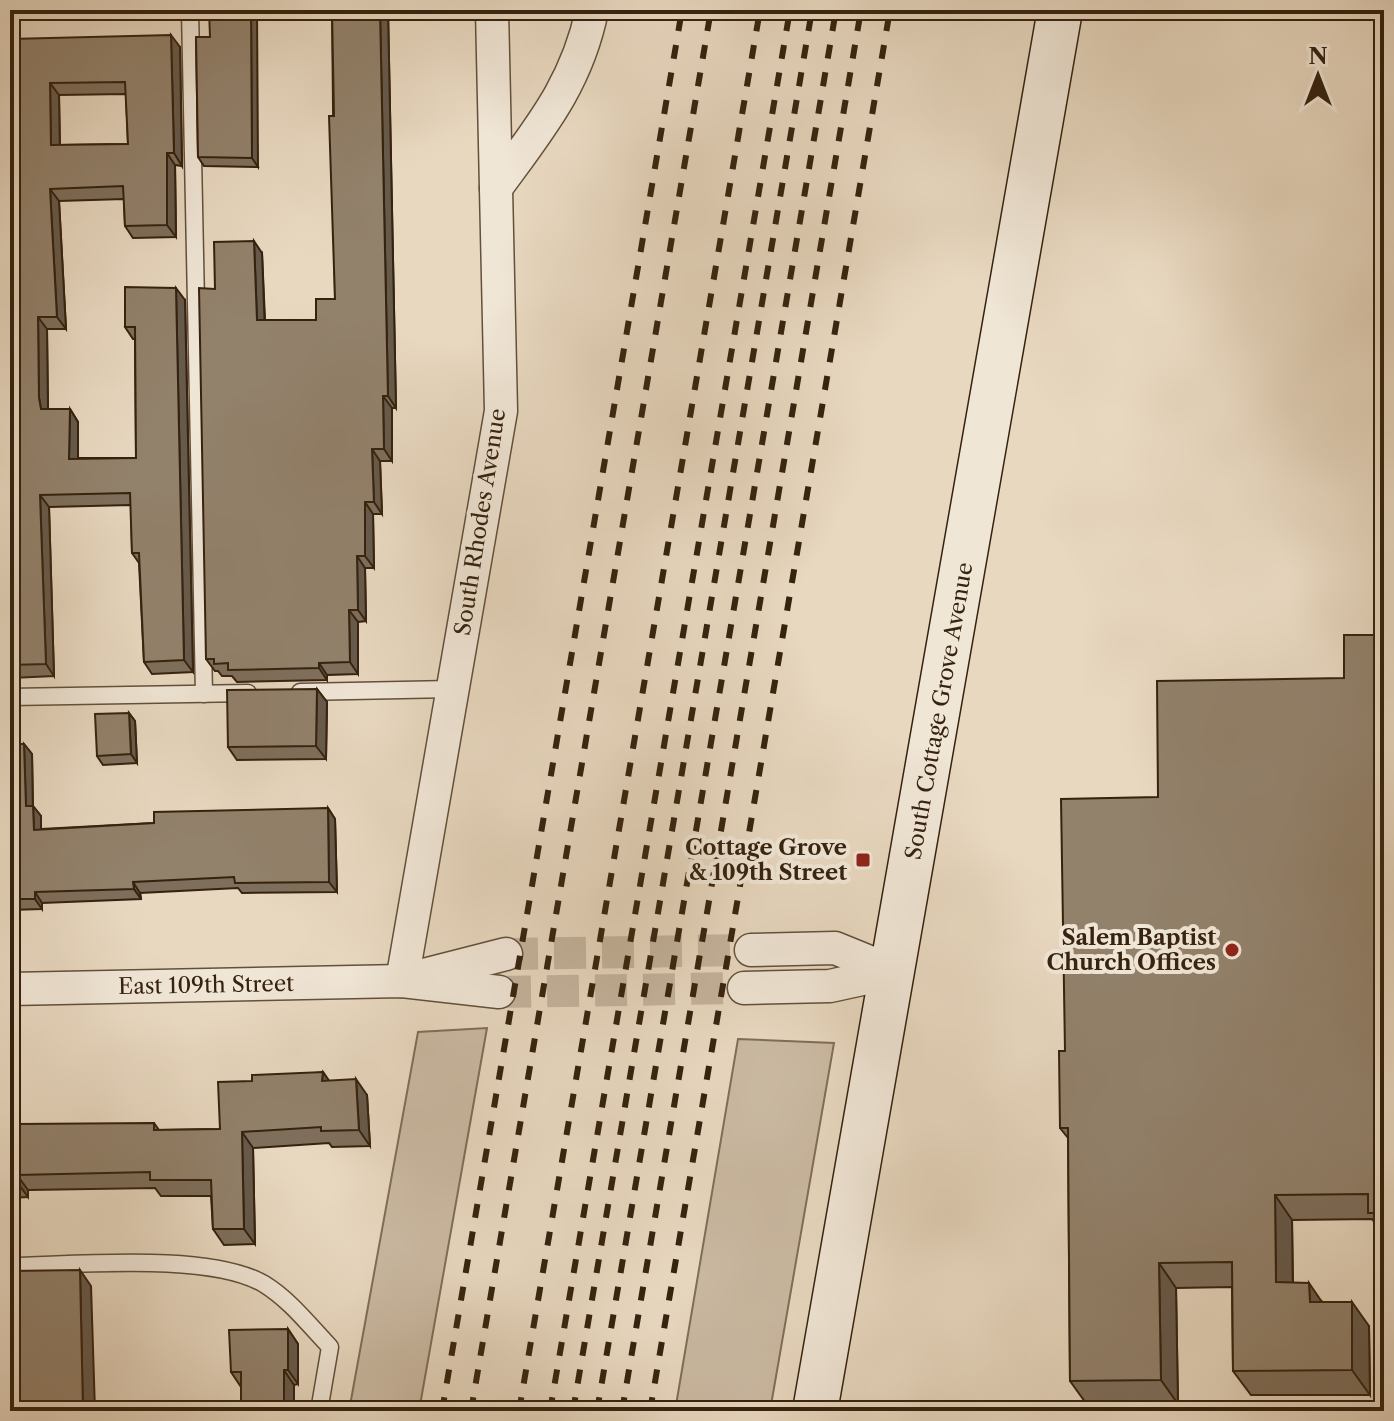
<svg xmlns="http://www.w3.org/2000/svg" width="1394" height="1421" font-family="'Libre Caslon Text',serif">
<rect width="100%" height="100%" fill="#e8d8c0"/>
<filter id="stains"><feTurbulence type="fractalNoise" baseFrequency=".0025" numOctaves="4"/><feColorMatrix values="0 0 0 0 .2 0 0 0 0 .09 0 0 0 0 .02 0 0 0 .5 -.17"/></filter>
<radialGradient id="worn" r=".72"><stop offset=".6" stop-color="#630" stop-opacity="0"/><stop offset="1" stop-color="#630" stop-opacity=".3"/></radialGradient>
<g fill="#cab9a2" stroke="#806e58" stroke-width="2">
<polygon points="487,1028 419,1411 349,1411 418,1032"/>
<polygon points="738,1039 834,1043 770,1411 675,1411"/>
</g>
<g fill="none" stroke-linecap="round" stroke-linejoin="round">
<g stroke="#c4b49d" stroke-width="32" stroke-dasharray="32 16" stroke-linecap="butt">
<polyline points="506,954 751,950"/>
<polyline points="499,992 744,988"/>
</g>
<defs>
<g id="lane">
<polyline points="190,10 204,694"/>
<polyline points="300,692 452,689"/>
<polyline points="10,697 248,693"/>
<path d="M10 1266C75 1265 210 1252 264 1284 290 1300 309 1325 330 1347L319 1411"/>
</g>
<g id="street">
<path d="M496 188C539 129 577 84 592 10"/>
<polyline points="751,950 835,948 894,972"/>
<polyline points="420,976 506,954"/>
<polyline points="402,981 501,411 492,10"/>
<polyline points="744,988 830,986 894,972"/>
<polyline points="10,989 402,981 499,992"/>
</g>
<polyline id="secondary" points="815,1411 1060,10"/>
</defs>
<use href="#lane" stroke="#62503b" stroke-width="19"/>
<use href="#street" stroke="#62503b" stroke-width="35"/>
<use href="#secondary" stroke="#35220f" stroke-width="47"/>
<use href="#lane" stroke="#f0e6d6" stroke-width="16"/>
<use href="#street" stroke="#f0e6d6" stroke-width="32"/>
<use href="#secondary" stroke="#f0e6d6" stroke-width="44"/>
<g stroke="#35220f" stroke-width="6" stroke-dasharray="14 14" stroke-linecap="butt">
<polyline points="442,1411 682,10"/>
<polyline points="471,1411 711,10"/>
<polyline points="519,1411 760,10"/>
<polyline points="550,1411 790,10"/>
<polyline points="573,1411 812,10"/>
<polyline points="597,1411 836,10"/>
<polyline points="622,1411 861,10"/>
<polyline points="650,1411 890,10"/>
</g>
</g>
<g fill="#7e6f5c" stroke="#35220f" stroke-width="2" fill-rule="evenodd">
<polygon points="332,10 388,10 396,408 392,408 392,461 380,461 382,514 373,514 374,568 365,568 366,621 358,622 358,674 327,675 327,680 237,682 232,676 222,676 218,671 215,671 206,659 215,289 262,253 265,320 316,320 335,299"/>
<polygon points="196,37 258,167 204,166 198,157"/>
<path d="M10 39 180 47 182 166 175 165 176 237 133 238 125 226 124 199 59 201 66 329H47L48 409H70L78 422V458H136L135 339H133L125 327 185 300 193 672 152 674 144 662 139 563 132 553 131 505 49 507 54 676 11 678 10 676ZM126 94 128 144 60 145 59 95Z"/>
<polygon points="1384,635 1384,1236 1372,1219 1292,1220 1293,1283 1323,1302 1369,1326 1370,1395 1251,1395 1233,1371 1232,1287 1176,1288 1178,1404 1088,1406 1070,1381 1068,1138 1060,1128 1065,1051 1158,797 1344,678"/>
<polygon points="317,689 327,702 326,759 237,760 228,747"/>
<polygon points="129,713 135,721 137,763 103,765 97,756"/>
<polygon points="10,744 24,744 32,754 33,806 41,816 41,829 154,823 328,808 335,819 337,892 242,893 238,888 140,893 141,899 42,903 42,909 10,910"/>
<polygon points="323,1072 329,1081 367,1095 370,1146 332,1147 329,1143 253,1148 255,1244 224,1245 213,1229 211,1196 161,1196 155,1188 28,1190 28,1197 10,1198 10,1132 154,1123 159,1130 220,1129 252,1081"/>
<polygon points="288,1329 298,1344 298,1384 294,1385 294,1411 241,1411 241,1387 231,1372"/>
</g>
<g fill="#665a4b" stroke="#35220f" stroke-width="2">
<polygon points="251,10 257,10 258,167 252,158"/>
<polygon points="380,10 388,10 396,408 388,396"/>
<polygon points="171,35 180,47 182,166 174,153"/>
<polygon points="50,83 59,95 60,157 51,145"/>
<polygon points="167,153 175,165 176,237 167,225"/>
<polygon points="50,189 59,201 66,329 57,317"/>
<polygon points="254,241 262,253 265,332 257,320"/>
<polygon points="176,288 185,300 193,672 184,660"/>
<polygon points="38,317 47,329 48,410 41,409 39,398"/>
<polygon points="383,396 392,408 392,461 384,449"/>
<polygon points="70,409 78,422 78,471 69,459"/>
<polygon points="372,449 380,461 382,514 374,502"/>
<polygon points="40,495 49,507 54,676 46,664"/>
<polygon points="365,502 373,514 374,568 365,556"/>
<polygon points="357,556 365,568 366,621 358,610"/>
<polygon points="349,610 358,622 358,674 350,662"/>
<polygon points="319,663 327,675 327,680 319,668"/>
<polygon points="317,689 327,702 326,759 316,746"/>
<polygon points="129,713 135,721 137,763 131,754"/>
<polygon points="24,744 32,754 33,816 26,806"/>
<polygon points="33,806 41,816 41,840 34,830"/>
<polygon points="328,808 335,819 337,892 329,882"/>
<polygon points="133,882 140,893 141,899 134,889"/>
<polygon points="35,892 42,903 42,909 35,899"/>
<polygon points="323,1072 334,1088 322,1081"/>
<polygon points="356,1079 367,1095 370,1146 359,1130"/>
<polygon points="242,1132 253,1148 255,1244 244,1229"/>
<polygon points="17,1175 28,1190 28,1197 17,1182"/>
<polygon points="1275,1195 1292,1220 1293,1307 1276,1282"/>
<polygon points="1159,1263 1176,1288 1178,1404 1161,1380"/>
<polygon points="80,1270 91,1286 95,1411 83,1411"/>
<polygon points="1309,1283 1326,1308 1310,1302"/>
<polygon points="1352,1302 1369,1326 1370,1395 1352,1370"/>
<polygon points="288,1329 298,1344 298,1384 288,1370"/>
<polygon points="284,1370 294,1385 294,1411 284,1411"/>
</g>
<g fill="#92816b" stroke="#35220f" stroke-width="2" fill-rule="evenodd">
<polygon points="209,10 251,10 252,158 198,157 196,37 210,37"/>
<polygon points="332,10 380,10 388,396 383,396 384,449 372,449 374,502 365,502 365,556 357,556 358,610 349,610 350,662 319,663 319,668 228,670 228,663 214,664 214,659 206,659 199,288 215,289 214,242 254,241 257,320 316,320 316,299 335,299 329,116 334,116"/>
<path d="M171 35 174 153H167V225L125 226 123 186 50 189 57 317H38L39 398 41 409H70L69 459 136 458 135 327H125V287L176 288 184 660 144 662 139 553H132L130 493 40 495 46 664 10 665V39ZM125 82 128 144 51 145 50 83Z"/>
<polygon points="1344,635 1384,635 1384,1213 1368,1213 1368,1194 1275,1195 1276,1282 1309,1283 1310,1302 1352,1302 1352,1370 1233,1371 1232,1262 1159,1263 1161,1380 1070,1381 1068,1128 1060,1128 1059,1051 1065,1051 1061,799 1158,797 1157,681 1344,678"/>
<polygon points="317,689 316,746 228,747 227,690"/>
<polygon points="129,713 131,754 97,756 95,714"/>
<polygon points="10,744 24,744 26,806 33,806 34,830 154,823 154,812 328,808 329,882 235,883 234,877 133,882 134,889 35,892 35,899 10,899"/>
<polygon points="323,1072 322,1081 356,1079 359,1130 321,1131 321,1127 242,1132 244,1229 213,1229 211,1180 150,1180 150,1172 17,1175 17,1182 10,1182 10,1132 16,1132 16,1124 154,1123 154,1130 220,1129 218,1082 252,1081 252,1075"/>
<polygon points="80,1270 83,1411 10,1411 10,1271"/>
<polygon points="288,1329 288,1370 284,1370 284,1411 241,1411 241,1372 231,1372 229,1330"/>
</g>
<g fill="#8f2418" stroke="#f0e6d6" stroke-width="3">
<rect x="855" y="852" width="16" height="16" rx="4"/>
<circle cx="1232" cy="950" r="8"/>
</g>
<g text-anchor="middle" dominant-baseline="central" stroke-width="8" stroke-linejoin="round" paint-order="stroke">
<g font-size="22" fill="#35220f" stroke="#f0e6d6">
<text transform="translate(480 522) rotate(-81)">South Rhodes Avenue</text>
<text transform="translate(939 711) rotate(-80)">South Cottage Grove Avenue</text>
<text transform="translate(206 985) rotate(-1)">East 109th Street</text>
</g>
<g font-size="22" font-weight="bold" fill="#35220f" stroke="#f0e6d6" text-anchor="end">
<text x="847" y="847">Cottage Grove<tspan x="847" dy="25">&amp; 109th Street</tspan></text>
<text x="1216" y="937">Salem Baptist<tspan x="1216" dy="25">Church Offices</tspan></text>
</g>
</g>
<rect width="1394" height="1421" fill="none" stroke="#e8d8c0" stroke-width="40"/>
<rect x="12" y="12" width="1370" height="1397" fill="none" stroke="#35220f" stroke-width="4"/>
<rect x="20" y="20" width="1354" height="1381" fill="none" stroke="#35220f" stroke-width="2"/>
<g transform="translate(1318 76)" stroke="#f0e6d6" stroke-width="6" paint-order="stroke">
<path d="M0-6L14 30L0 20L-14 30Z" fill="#35220f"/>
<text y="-12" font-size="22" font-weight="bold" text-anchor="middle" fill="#35220f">N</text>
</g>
<rect width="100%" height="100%" filter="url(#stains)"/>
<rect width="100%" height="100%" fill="url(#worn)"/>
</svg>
